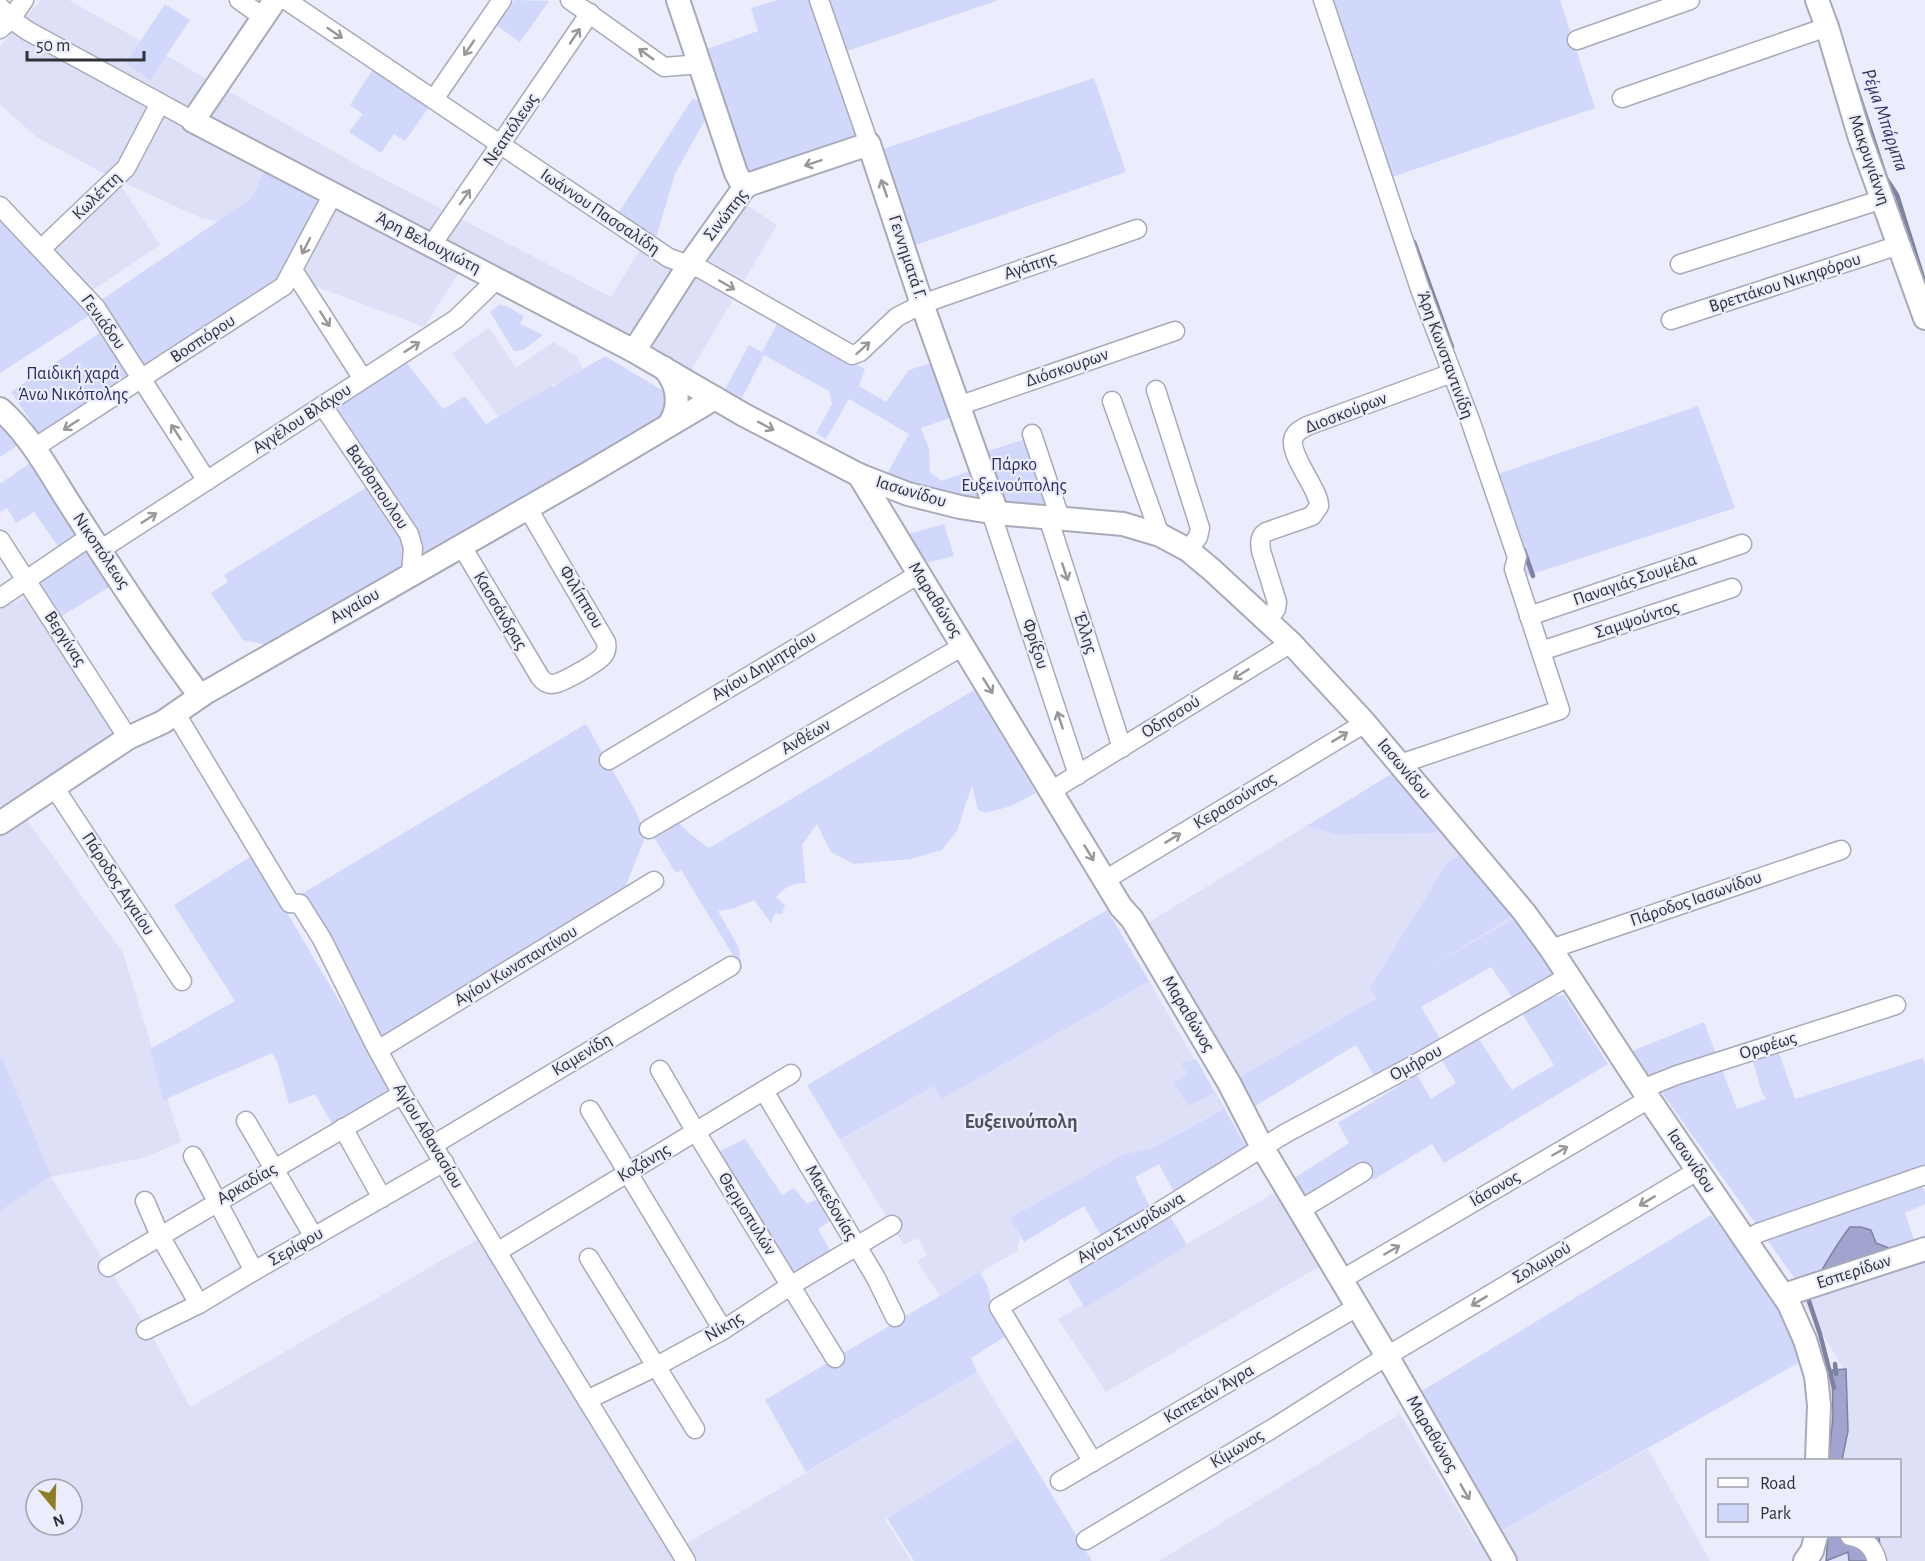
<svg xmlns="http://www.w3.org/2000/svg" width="1925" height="1561" font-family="'Alegreya Sans',sans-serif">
<rect width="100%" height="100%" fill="#ebedfc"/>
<g fill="#dde0f6" fill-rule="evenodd">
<polygon points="41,0 69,0 359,166 611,297 644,243 697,273 741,201 777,225 686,379 467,261 424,327 285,275 264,172 251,199 219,221 201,218 101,172 37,137 0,105 0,46"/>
<polygon points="120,185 160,245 93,290 53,250"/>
<polygon points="489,328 516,368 553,342 576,356 584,370 558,386 555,383 500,419 452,353"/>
<polygon points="28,597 122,739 5,810 0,804 0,608"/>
<polygon points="1393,773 1517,917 1228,1084 1136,930"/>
<path d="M18 808 123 953 181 1142 142 1158 51 1177 155 1341 190 1407 487 1234 681 1561H0V819ZM36 1489H72V1525H36Z"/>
<polygon points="1149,981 1223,1108 1151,1149 1124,1154 1011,1218 1020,1236 1017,1251 940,1296 917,1261 927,1255 918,1238 904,1245 840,1141 934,1086 942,1099"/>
<polygon points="1286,1186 1330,1260 1106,1392 1058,1319"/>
<polygon points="1925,1257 1925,1561 1826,1561 1831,1558 1832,1536 1900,1536 1900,1460 1836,1460 1842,1366 1799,1295"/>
<polygon points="977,1372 1018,1439 885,1519 911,1561 697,1561 686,1544"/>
<polygon points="1400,1414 1477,1542 1501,1531 1648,1449 1710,1561 1159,1561"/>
</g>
<g fill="#d2d7fc">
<polygon points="515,0 549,1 520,42 497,26"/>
<polygon points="778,0 813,0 859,134 857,140 750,176 743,171 704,50 758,31 751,8"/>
<polygon points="826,0 999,0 844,52"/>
<polygon points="1327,0 1560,0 1595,108 1386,179"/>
<polygon points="165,4 190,20 150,80 126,63"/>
<polygon points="373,69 429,107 405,141 394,134 381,153 349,132 363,114 350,105"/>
<polygon points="1094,78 1126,172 913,246 880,150"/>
<polygon points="693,98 703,104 707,116 675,174 655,241 617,215"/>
<polygon points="264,172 321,203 285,275 146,368 101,300 251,199"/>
<polygon points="0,220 90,315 0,373"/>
<polygon points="499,305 506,306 524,316 520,324 543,335 523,350 514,351 490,312"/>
<polygon points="778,322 865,369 859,386 886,402 909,370 937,361 956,416 921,428 929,449 930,472 941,481 975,469 986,503 938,493 886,476 909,434 849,399 826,439 816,433 832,404 829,391 764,355 740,402 723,393 749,345 762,352"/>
<polygon points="104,330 135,377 42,438 11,392"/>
<polygon points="605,356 685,404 267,651 263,644 243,640 211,593 228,582 224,575 369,486 338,413 338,405 406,362 443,409 465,396 486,424 551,386 553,387"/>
<polygon points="1698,406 1735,508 1523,577 1489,477"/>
<polygon points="0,425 17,446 0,457"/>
<polygon points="1028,438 1052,508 998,505 982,453"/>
<polygon points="30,463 111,586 57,619 33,582 67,559 34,512 16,523 7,508 0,512 0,484"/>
<polygon points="944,524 954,556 921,564 904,535"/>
<path d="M974 690 1036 793 1011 806 986 813 978 810 972 785 957 831 942 850 910 859 854 864 831 852 817 824 802 845 805 874V883C791 883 786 887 776 897L785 905 782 914 775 913 771 923 754 900 732 909 718 911 739 948 742 970 681 870 676 873 653 836 678 822 690 834 709 848Z"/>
<polygon points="586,724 634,808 646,835 623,893 380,1042 293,899"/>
<polygon points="1393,773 1441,828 1434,833 1335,834 1307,826"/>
<polygon points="1462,853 1514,915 1419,973 1517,917 1557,979 1515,1001 1491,967 1421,1007 1442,1042 1376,1079 1356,1045 1245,1112 1228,1084 1377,998 1370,988 1447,863"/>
<polygon points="253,855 339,1001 360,1033 389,1092 334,1127 315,1094 289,1104 277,1061 272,1053 163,1100 150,1049 235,1001 174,905"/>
<polygon points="1107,910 1149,981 942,1099 934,1086 840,1140 807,1085"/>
<polygon points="1564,995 1608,1064 1444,1163 1432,1144 1373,1180 1366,1168 1301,1204 1288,1182 1349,1143 1338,1123 1417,1075 1431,1099 1456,1083 1441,1059 1478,1038 1512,1090 1554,1065 1520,1010 1549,997"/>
<polygon points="1704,1022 1737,1109 1766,1099 1762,1093 1750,1051 1776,1044 1795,1099 1923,1058 1925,1065 1925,1174 1918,1176 1925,1193 1925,1204 1905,1213 1915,1243 1798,1283 1632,1051"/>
<polygon points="2,1058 51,1176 0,1211 0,1060"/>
<polygon points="1196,1059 1247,1148 1174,1192 1159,1164 1135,1177 1150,1207 1102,1237 1084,1206 1024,1242 1010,1218 1124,1154 1151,1149 1223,1109 1214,1093 1188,1106 1174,1083 1188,1075 1181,1063"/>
<polygon points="745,1139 782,1195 794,1188 807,1204 822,1197 833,1219 818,1229 831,1252 794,1278 716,1153"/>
<polygon points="1168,1213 1187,1245 1085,1308 1065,1275"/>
<polygon points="1711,1215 1780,1304 1800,1362 1501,1531 1417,1394"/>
<polygon points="980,1272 988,1287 991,1302 1009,1334 971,1358 977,1372 806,1472 765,1400"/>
<polygon points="1018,1439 1092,1561 914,1561 887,1518"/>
</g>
<g fill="#a0a4ce" stroke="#7e82a0" stroke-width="1.5">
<path d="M1850 1227H1861L1871 1230 1876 1243 1889 1248 1891 1266 1814 1283C1826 1264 1836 1244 1850 1227Z"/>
<polygon points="1846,1369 1848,1431 1842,1460 1829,1460 1833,1415 1832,1370"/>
<polygon points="1828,1536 1879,1536 1881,1561 1849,1561 1848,1552 1826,1561"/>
</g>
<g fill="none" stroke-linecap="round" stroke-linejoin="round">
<g stroke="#7e82a0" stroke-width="4.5">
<polyline points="1855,83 1886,178 1897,195 1925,284"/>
<polyline points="1414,242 1452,347"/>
<polyline points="1524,550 1533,576"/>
<polyline points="1807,1295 1820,1334 1834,1388"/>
<polyline points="1835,1364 1836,1374"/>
</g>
<defs>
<g id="minor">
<polyline points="239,0 263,17"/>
<polyline points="286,0 669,258 701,269 852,355 860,352 897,317 922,304 1137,229"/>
<polyline points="570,0 664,67 701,64"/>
<polyline points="819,0 869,144"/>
<polyline points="1323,0 1420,289 1470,420 1517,557 1514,569 1560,710 1400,764"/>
<polyline points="0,7 15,22 28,31 193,121"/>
<polyline points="0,29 11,19 24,0"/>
<polyline points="1577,40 1690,0"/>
<polyline points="1622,98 1827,27"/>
<polyline points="434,99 502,0"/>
<polyline points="0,206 96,308 207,481"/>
<polyline points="431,246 590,13"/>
<polyline points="41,249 126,168 160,103"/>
<polyline points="1680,264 1883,199"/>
<polyline points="293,270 363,379"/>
<polyline points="1671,320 1899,245"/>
<polyline points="1156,390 1200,528 1198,537 1188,550"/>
<polyline points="1112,401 1160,535"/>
<polyline points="323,406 409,534 413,548 411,574"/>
<polyline points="958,406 1175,331"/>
<polyline points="1032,434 1060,518"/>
<polyline points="34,448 284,286 333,194"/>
<polyline points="991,512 1078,775"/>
<polyline points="1048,517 1122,748"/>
<polyline points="0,540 128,738"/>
<path d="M461 545 540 677C543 681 547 684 552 684 561 684 597 663 603 656 607 651 607 647 606 642L527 507"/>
<polyline points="100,550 456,319 497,279"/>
<polyline points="0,598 91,536"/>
<polyline points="1529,616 1742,544"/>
<path d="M1267 621 1276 609 1277 602 1261 551C1260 544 1259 536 1266 532L1312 516 1319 506C1320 489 1284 451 1295 435 1298 430 1302 429 1307 426L1452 373"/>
<polyline points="1541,651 1732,588"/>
<polyline points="176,714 290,903 300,904 322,939 375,1045 402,1094 546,1333 686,1561"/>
<polyline points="609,760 919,574"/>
<polyline points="54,787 182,981"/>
<polyline points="1051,791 1291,643"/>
<polyline points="649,829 963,646"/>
<polyline points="1105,880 1365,723"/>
<polyline points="1551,949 1841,850"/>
<polyline points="378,1050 654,881"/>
<polyline points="660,1070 696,1132 835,1358"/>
<polyline points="1642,1089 1677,1075 1896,1005"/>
<polyline points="764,1091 876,1278 895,1317"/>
<polyline points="590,1110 723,1330"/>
<polyline points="246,1121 314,1237"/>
<polyline points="343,1128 382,1198"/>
<polyline points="433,1145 731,966"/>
<polyline points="193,1156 254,1271"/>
<polyline points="145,1201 160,1236 199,1304"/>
<polyline points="1300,1210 1363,1172"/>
<polyline points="1746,1242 1758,1233 1925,1175"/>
<polyline points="497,1252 791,1074"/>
<polyline points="589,1258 695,1429"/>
<polyline points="108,1267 402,1094"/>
<polyline points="1341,1280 1649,1099"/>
<polyline points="146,1330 199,1304 254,1271 444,1162"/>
<polyline points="587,1400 655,1367 723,1330 790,1286 892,1225"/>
<polyline points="1093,1462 999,1307 1154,1215 1286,1133 1412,1066 1569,976"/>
<polyline points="1060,1481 1357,1307"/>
<path d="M1850 1536C1865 1539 1873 1546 1877 1561"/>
<polyline points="1086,1540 1275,1427 1387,1356 1697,1171"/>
</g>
<g id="tertiary">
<polyline points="275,0 193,121 634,351 744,415 859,475 908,494 960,507 997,513 1123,524 1160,535 1188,550 1212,570 1291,643 1365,723 1524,912 1551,949 1649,1099 1789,1304 1805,1340 1816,1376 1819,1405 1817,1460"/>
<polyline points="678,0 736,173 744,188"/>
<polyline points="1817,0 1827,27 1860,138 1925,318"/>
<polyline points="634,351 689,265 744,188 750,184 869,144 922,304 997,513"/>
<path d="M664 368C679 385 681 407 669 425"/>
<path d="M0 409C31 436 51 475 73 509 114 572 155 636 200 696"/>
<polyline points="859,475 1121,907 1132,919 1229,1083 1262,1147 1387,1356 1505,1561"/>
<polyline points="0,823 128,738 163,722 205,693 587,474 715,398"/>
<polyline points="1784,1295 1925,1249"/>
<polyline points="1805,1561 1812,1551 1816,1536"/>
</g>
</defs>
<use href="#minor" stroke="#a9aab9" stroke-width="21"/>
<use href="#tertiary" stroke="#a9aab9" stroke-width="26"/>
<use href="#minor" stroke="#fff" stroke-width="18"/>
<use href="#tertiary" stroke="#fff" stroke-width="22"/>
</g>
<defs><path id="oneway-shaft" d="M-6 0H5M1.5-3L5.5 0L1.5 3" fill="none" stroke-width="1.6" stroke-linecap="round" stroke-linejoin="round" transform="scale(1.5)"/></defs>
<g stroke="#98989a">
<use href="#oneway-shaft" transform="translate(335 33) rotate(34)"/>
<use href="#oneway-shaft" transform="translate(575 36) rotate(-56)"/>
<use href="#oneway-shaft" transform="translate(469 48) rotate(124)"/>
<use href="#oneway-shaft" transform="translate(646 54) rotate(-144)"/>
<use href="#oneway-shaft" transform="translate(813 163) rotate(161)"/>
<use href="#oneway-shaft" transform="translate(884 188) rotate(-109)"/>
<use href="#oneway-shaft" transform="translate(465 197) rotate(-55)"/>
<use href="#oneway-shaft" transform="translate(306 246) rotate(117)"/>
<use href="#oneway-shaft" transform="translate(727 285) rotate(30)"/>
<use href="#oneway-shaft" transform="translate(325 319) rotate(57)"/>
<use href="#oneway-shaft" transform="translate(412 347) rotate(-33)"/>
<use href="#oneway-shaft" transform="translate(863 348) rotate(-42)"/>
<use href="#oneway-shaft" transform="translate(71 425) rotate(147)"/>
<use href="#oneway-shaft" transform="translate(766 426) rotate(28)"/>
<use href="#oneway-shaft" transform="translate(176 432) rotate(-123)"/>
<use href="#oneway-shaft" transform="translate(149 518) rotate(-33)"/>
<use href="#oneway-shaft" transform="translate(1065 572) rotate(72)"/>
<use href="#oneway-shaft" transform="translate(1241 674) rotate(148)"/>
<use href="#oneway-shaft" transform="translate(988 686) rotate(58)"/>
<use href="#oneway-shaft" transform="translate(1060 720) rotate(-108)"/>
<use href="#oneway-shaft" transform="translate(1340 737) rotate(-31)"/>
<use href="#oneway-shaft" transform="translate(1173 838) rotate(-31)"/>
<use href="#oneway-shaft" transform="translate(1089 853) rotate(59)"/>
<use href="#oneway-shaft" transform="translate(1560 1151) rotate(-30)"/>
<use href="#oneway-shaft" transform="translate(1647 1201) rotate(149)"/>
<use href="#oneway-shaft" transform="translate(1392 1250) rotate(-30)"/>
<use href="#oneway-shaft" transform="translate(1479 1301) rotate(149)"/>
<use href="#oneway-shaft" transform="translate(1465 1492) rotate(60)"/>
</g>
<g text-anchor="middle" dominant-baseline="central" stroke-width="4.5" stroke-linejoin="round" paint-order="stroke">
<g font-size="18" fill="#303136" stroke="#ebedfc">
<text transform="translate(511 130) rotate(-56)">Νεαπόλεως</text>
<text transform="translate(1869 160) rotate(71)">Μακρυγιάννη</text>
<text transform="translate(97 196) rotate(-44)">Κωλέττη</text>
<text transform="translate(600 212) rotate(34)">Ιωάννου Πασσαλίδη</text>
<text transform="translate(726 215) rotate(-52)">Σινώπης</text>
<text transform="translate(428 243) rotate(27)">Άρη Βελουχιώτη</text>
<text transform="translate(907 257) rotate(72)">Γεννηματά Γ.</text>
<text transform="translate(1030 266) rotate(-19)">Αγάπης</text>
<text transform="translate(1785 283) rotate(-18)">Βρεττάκου Νικηφόρου</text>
<text transform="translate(103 322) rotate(54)">Γενιάδου</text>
<text transform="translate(203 339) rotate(-33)">Βοσπόρου</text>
<text transform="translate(1445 355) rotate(70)">Άρη Κωνσταντινίδη</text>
<text transform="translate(1067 368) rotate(-19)">Διόσκουρων</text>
<text transform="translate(1346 413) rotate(-21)">Διοσκούρων</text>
<text transform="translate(302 419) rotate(-33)">Αγγέλου Βλάχου</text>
<text transform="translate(377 487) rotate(56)">Βανθοπουλου</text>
<text transform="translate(911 492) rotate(17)">Ιασωνίδου</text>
<text transform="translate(101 551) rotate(56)">Νικοπόλεως</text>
<text transform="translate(1635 580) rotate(-19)">Παναγιάς Σουμέλα</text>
<text transform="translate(581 597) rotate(59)">Φιλίππου</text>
<text transform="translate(935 600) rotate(58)">Μαραθώνος</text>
<text transform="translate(355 606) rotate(-30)">Αιγαίου</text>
<text transform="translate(500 611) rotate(59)">Κασσάνδρας</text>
<text transform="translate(1637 620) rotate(-18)">Σαμψούντος</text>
<text transform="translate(1085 633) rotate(72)">Έλλης</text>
<text transform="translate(65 639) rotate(57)">Βεργίνας</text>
<text transform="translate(1035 644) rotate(72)">Φρίξου</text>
<text transform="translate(764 666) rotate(-31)">Αγίου Δημητρίου</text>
<text transform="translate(1171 717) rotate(-32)">Οδησσού</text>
<text transform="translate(806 737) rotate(-30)">Ανθέων</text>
<text transform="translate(1404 769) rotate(50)">Ιασωνίδου</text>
<text transform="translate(1235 801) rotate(-31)">Κερασούντος</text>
<text transform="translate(118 884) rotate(57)">Πάροδος Αιγαίου</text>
<text transform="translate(1696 899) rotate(-19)">Πάροδος Ιασωνίδου</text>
<text transform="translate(516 966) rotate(-31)">Αγίου Κωνσταντίνου</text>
<text transform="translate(1188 1014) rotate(59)">Μαραθώνος</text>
<text transform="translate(1768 1046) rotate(-17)">Ορφέως</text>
<text transform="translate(582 1055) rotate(-31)">Καμενίδη</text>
<text transform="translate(1416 1063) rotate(-29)">Ομήρου</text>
<text transform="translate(428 1136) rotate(59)">Αγίου Αθανασίου</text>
<text transform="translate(1691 1161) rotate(56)">Ιασωνίδου</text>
<text transform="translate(644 1163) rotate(-31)">Κοζάνης</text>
<text transform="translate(247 1184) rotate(-30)">Αρκαδίας</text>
<text transform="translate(1495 1189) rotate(-30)">Ιάσονος</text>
<text transform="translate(831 1203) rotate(59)">Μακεδονίας</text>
<text transform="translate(747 1214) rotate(58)">Θερμοπυλών</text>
<text transform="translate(1131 1228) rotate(-31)">Αγίου Σπυρίδωνα</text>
<text transform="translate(296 1247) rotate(-30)">Σερίφου</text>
<text transform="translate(1542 1263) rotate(-31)">Σολωμού</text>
<text transform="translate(1854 1272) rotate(-18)">Εσπερίδων</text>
<text transform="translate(724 1327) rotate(-31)">Νίκης</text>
<text transform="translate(1209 1394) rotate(-30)">Καπετάν Άγρα</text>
<text transform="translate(1432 1434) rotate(60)">Μαραθώνος</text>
<text transform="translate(1237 1449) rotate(-31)">Κίμωνος</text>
</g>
<g font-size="18" fill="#2c2d61" stroke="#ebedfc">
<text x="73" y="374">Παιδική χαρά<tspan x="73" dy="21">Άνω Νικόπολης</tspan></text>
<text x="1014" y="465">Πάρκο<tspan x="1014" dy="21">Ευξεινούπολης</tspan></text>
</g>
<g font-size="20" font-style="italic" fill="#303165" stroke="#ebedfc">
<text transform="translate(1885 120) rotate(71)">Ρέμα Μπάρμπα</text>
</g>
<g font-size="20" font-weight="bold" fill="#4f515d" stroke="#ebedfc">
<text x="1021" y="1122">Ευξεινούπολη</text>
</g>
</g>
<rect x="1706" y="1459" width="195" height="78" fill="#ebedfc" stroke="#a0a2ad" stroke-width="1.5"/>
<rect x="1718" y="1478" width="30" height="9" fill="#ffffff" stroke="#a0a2ad" stroke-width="1.5"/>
<text x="1760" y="1489" font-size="18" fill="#303136">Road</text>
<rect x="1718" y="1504" width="30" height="18" fill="#d2d7fc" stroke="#a0a2ad" stroke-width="1.5"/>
<text x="1760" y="1519" font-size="18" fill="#303136">Park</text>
<g transform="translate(54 1507) rotate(161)"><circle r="28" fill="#ebedfc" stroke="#a0a2ad" stroke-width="1.5"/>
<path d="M0-4.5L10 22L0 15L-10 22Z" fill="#8d7f26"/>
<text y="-9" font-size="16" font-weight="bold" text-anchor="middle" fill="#303136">N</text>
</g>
<path d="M27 51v9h117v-9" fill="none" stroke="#303136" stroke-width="3"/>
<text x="36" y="51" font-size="18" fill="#303136" stroke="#ebedfc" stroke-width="4.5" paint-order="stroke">50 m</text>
</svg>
